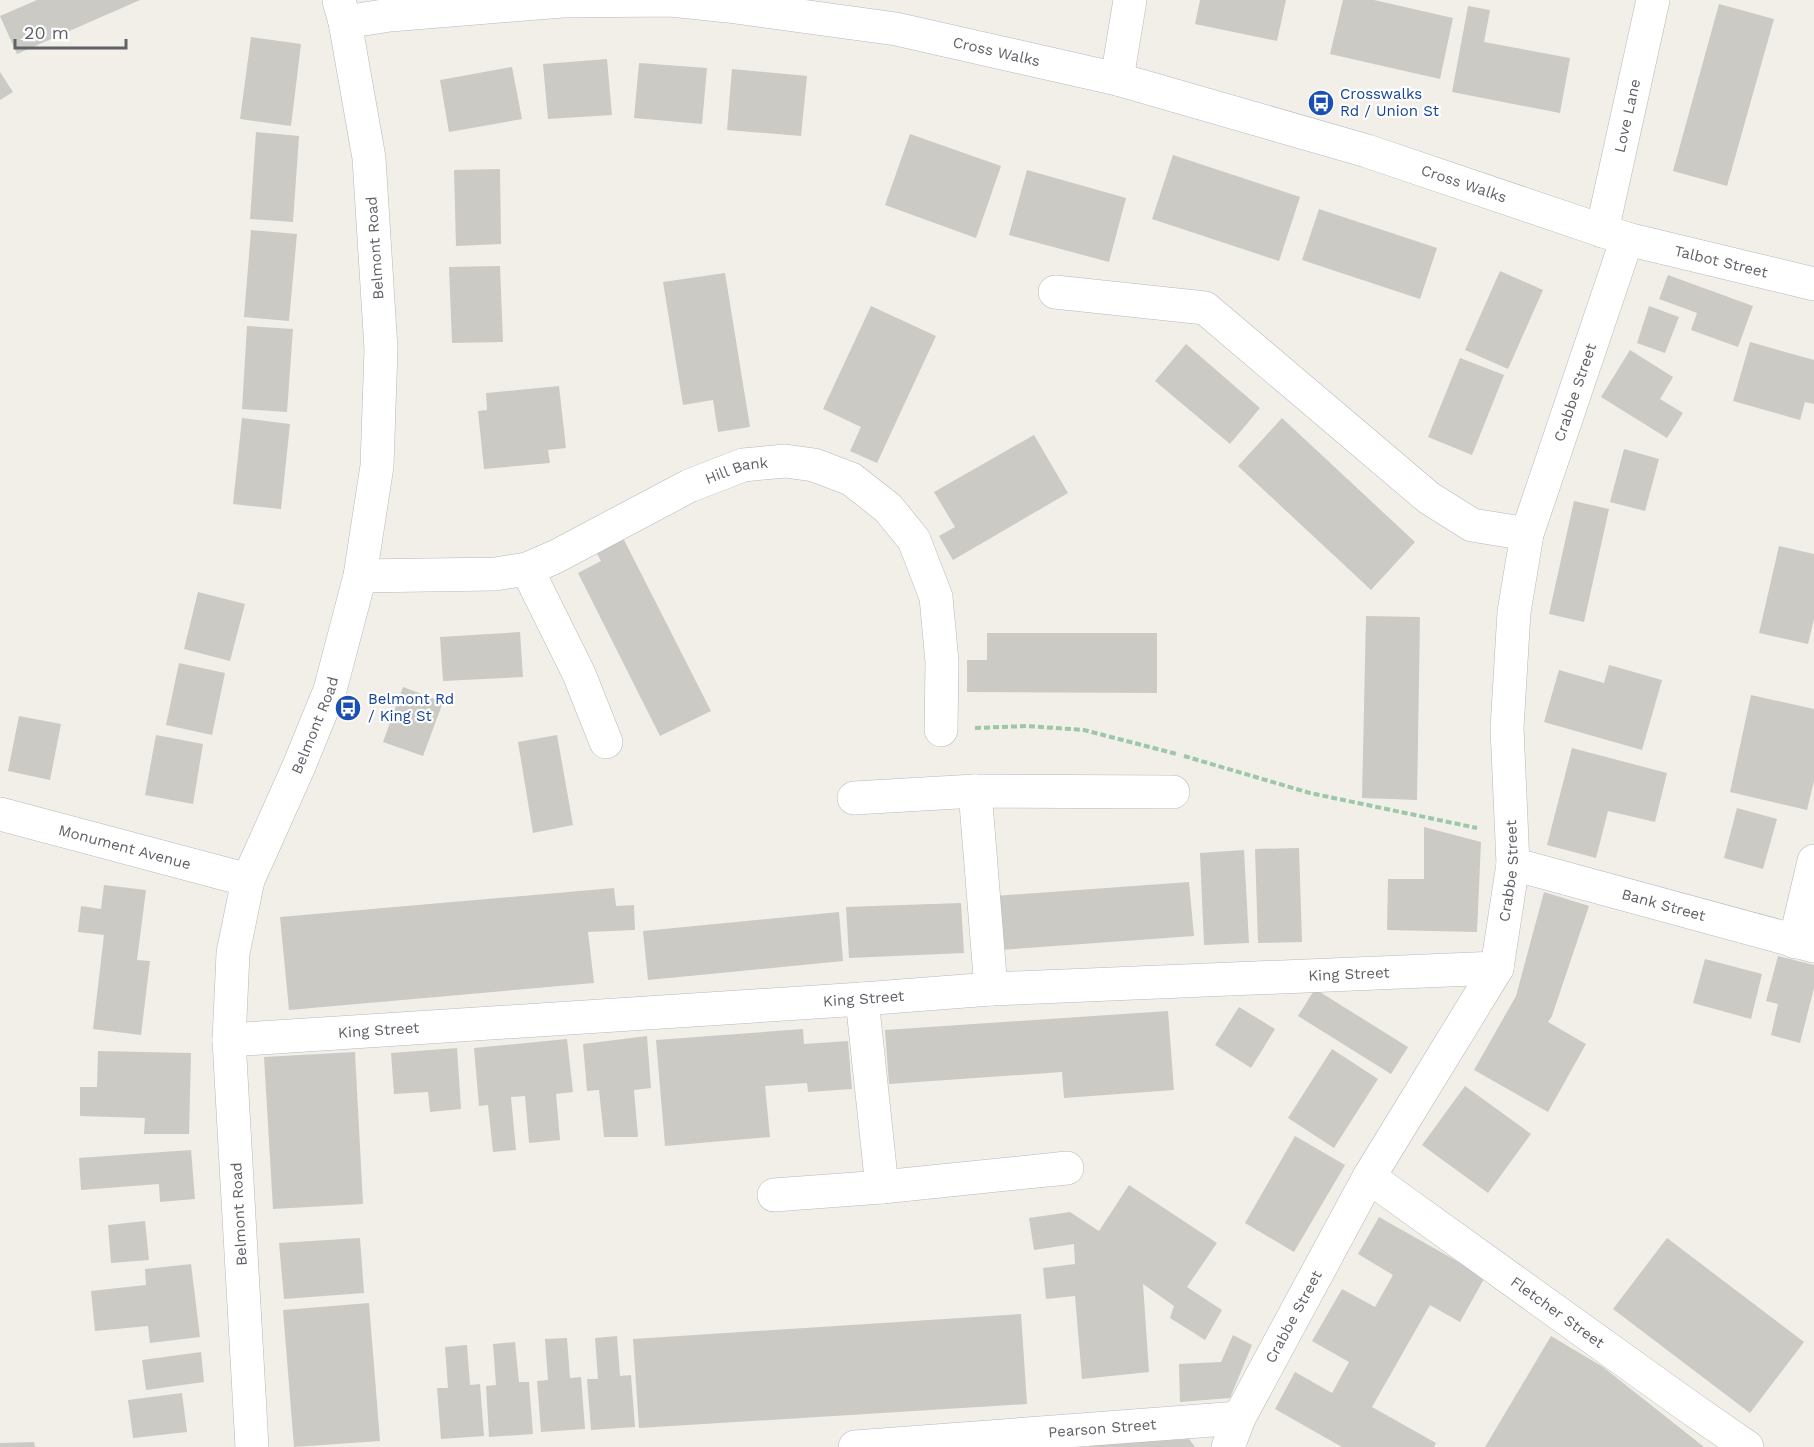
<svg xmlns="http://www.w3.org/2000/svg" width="1814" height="1447" font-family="'Work Sans',sans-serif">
<rect width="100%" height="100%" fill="#f1efe8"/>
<g fill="#cccac5">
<polygon points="37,0 140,0 17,54 0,16"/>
<polygon points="1200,0 1286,0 1277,41 1195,24"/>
<polygon points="1343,0 1374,0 1453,18 1440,79 1330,54"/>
<polygon points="1719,4 1774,19 1727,186 1673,171"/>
<polygon points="1468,6 1490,10 1484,42 1570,58 1560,113 1452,92"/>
<polygon points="251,37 301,44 291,126 240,119"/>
<polygon points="607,59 612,115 548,119 543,64"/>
<polygon points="639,63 707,68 702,124 634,118"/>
<polygon points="512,67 522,119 449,132 440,80"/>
<polygon points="732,69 807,76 801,136 727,130"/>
<polygon points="0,72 13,92 0,100"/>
<polygon points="256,132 299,136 293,222 250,219"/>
<polygon points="910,134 1001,166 976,238 885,205"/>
<polygon points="1173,155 1300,197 1279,261 1152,219"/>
<polygon points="500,169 501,244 456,246 454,170"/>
<polygon points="1027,170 1126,198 1109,262 1009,235"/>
<polygon points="1319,209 1437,248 1420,299 1302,260"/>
<polygon points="251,230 297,234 289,321 244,317"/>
<polygon points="500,266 503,342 452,343 449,267"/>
<polygon points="1500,271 1543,290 1508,369 1465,350"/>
<polygon points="725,273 750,427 718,432 713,400 683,405 663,282"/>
<polygon points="1668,275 1753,306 1738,347 1691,330 1697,313 1659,299"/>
<polygon points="871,306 936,336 877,463 850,451 861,427 823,409"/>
<polygon points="1649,306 1679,317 1665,353 1637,343"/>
<polygon points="247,326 293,329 287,412 242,409"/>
<polygon points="1750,342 1814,360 1814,404 1805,402 1800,420 1733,401"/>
<polygon points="1186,344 1260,408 1230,444 1155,381"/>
<polygon points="1630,350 1673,377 1660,399 1683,413 1667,438 1601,397"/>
<polygon points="1460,358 1504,375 1472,455 1428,437"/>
<polygon points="559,386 566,448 548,450 550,463 484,469 478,411 487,410 486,393"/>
<polygon points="242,418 290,424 281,509 233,504"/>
<polygon points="1282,418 1415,542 1371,590 1238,466"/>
<polygon points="1034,435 1068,493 953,560 939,536 955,527 934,492"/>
<polygon points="1624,449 1659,459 1645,511 1610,502"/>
<polygon points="1574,501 1609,509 1584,622 1549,614"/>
<polygon points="621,534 711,711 660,736 578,573 601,561 594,548"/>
<polygon points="1779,546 1814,554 1814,619 1808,644 1759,633"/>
<polygon points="198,592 245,604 230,661 184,649"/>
<polygon points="1366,616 1420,617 1417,800 1362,798"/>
<polygon points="520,632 523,677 443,681 440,637"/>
<polygon points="987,633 1157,633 1157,693 967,692 967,660 987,660"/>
<polygon points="179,663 225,673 212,735 166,725"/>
<polygon points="1609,665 1662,680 1642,750 1544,722 1559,670 1604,683"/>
<polygon points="403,687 443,702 423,756 383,742"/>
<polygon points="1751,695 1814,709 1814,781 1807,810 1730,792"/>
<polygon points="19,716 61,724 50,780 8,771"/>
<polygon points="156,735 203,744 193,804 145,795"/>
<polygon points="557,735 573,825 533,833 518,742"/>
<polygon points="1572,748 1667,773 1655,822 1608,811 1596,858 1547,845"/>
<polygon points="1737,808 1777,819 1763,869 1724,858"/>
<polygon points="1424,827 1481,842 1477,932 1387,930 1388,879 1424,879"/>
<polygon points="1299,848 1302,942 1258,943 1255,849"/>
<polygon points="1244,850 1249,943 1204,945 1200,853"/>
<polygon points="1189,882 1194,936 1000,950 995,896"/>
<polygon points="104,885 146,890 137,960 150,961 141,1035 93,1029 104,935 78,932 81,906 101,909"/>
<polygon points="614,888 616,906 634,905 635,930 588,932 594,983 289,1010 280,917"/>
<polygon points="1544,892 1589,906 1552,1016 1548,1022 1586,1044 1548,1112 1474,1070 1516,996"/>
<polygon points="961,903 964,953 849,958 846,907"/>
<polygon points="839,912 843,961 648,980 643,931"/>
<polygon points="1778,956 1814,965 1814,988 1800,1043 1771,1035 1778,1004 1766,1001"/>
<polygon points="1705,959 1762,974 1751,1019 1693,1003"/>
<polygon points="1315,989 1408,1047 1391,1074 1298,1016"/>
<polygon points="1239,1007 1275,1029 1251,1068 1215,1045"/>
<polygon points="1168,1011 1174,1090 1064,1098 1062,1072 889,1084 885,1030"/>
<polygon points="803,1029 804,1044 848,1041 852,1089 808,1092 807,1083 765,1086 770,1137 665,1146 656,1040"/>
<polygon points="647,1036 651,1088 634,1090 638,1137 604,1137 599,1090 587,1091 583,1044"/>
<polygon points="567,1039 573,1092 556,1094 560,1140 529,1143 525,1096 511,1097 516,1150 493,1152 488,1105 479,1106 474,1048"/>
<polygon points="457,1048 461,1109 430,1112 428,1092 394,1094 391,1053"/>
<polygon points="1332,1049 1378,1079 1334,1148 1288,1118"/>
<polygon points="98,1051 191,1053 189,1134 144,1134 145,1118 80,1116 80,1087 97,1087"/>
<polygon points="355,1052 363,1204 273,1209 264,1057"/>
<polygon points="1465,1086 1531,1134 1488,1193 1422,1145"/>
<polygon points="1295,1136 1345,1165 1294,1252 1245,1223"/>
<polygon points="191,1150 195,1199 160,1202 159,1184 81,1190 79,1158"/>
<polygon points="1129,1185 1217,1243 1187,1287 1222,1310 1205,1340 1170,1318 1174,1306 1143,1284 1149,1372 1082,1379 1075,1296 1046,1299 1043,1268 1075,1264 1074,1244 1034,1250 1029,1218 1070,1212 1099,1231"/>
<polygon points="1379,1217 1485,1277 1460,1322 1430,1305 1372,1407 1436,1443 1434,1447 1342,1447 1275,1409 1295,1372 1332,1393 1349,1362 1312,1341 1342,1289 1375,1307 1393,1275 1358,1254"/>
<polygon points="145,1221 149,1260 111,1263 108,1225"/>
<polygon points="360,1238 364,1293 284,1299 279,1243"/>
<polygon points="1667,1238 1804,1342 1750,1413 1613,1309"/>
<polygon points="191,1264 200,1337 150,1343 148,1326 95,1331 91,1291 146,1285 145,1269"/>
<polygon points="369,1303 380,1441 294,1447 283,1310"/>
<polygon points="1021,1314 1027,1404 639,1428 633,1339"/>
<polygon points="1233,1335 1252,1345 1230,1398 1180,1402 1179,1364 1221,1362"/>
<polygon points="617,1336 620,1376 631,1375 635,1427 591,1430 587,1379 598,1379 595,1338"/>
<polygon points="1551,1336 1603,1367 1704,1447 1485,1447"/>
<polygon points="567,1338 570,1378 581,1377 585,1429 541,1432 537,1381 548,1380 545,1339"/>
<polygon points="515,1342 519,1382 529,1382 533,1434 489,1437 486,1386 496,1385 493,1344"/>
<polygon points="467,1345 470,1385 480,1384 484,1436 441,1439 437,1388 448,1388 445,1347"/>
<polygon points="201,1352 204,1382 146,1390 142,1360"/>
<polygon points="182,1393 187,1432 133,1438 128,1400"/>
<polygon points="1189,1439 1195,1447 1089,1447 1089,1445"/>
<polygon points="34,1442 35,1447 0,1447 0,1443"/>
</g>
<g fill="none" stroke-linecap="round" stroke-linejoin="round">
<defs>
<g id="minor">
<path id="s1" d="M345 22 390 15 562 1 671 0 728 6 896 29 1117 79 1367 151 1627 239 1814 284"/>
<polyline points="1117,79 1130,0"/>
<path id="s2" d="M1602 231 1653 0"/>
<polyline points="1055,292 1205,308 1429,498 1472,525 1527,534"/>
<polyline points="527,569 579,674 606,742"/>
<path id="s3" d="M360 576 495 574 527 569 555 557 689 486 743 465 785 461 814 465 851 479 888 508 914 540 936 597 942 662 941 730"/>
<polyline points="975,791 991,989"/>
<polyline points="854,798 975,791 1173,792"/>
<path id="s4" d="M0 814 248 880"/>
<path id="s5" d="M1513 864 1814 946"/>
<polyline points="1795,942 1814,861"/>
<polyline points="862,999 882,1187"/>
<path id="s6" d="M229 1040 862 999 991 989 1497 968"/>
<path id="s7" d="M1369 1177 1685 1404 1747 1447"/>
<polyline points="774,1195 882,1187 1067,1168"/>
<path id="s8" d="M252 1447 229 1040 233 953 248 880 299 766 330 690 360 576 377 466 381 349 369 158 345 22 339 1"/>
<path id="s9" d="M855 1447 1239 1418"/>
<path id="s10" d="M1228 1447 1239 1418 1369 1177 1497 968 1513 864 1507 728 1514 612 1527 534 1627 239"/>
</g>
</defs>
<use href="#minor" stroke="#b5b8bc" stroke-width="34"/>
<g stroke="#9cc7a9" stroke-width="4" stroke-dasharray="6 3" stroke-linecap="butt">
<polyline points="975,728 1027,726 1084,730 1177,754"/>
<polyline points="1184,756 1310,793 1477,828"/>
</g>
<use href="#minor" stroke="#fff" stroke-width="33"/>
</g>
<defs>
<symbol id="bus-disc" viewBox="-11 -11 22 22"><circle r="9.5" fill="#1a4fb4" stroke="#fff"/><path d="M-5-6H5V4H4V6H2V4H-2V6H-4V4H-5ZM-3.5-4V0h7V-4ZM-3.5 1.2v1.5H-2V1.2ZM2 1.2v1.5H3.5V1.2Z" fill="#fff"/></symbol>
</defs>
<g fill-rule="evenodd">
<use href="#bus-disc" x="1306" y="88" width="30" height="30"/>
<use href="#bus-disc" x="333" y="693" width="30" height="30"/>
</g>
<g text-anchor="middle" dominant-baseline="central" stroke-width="4.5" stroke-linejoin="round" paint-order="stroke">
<g font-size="15" fill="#5f6368" stroke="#fff">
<text stroke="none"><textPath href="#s1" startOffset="657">Cross Walks</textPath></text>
<text stroke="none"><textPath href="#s2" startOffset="118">Love Lane</textPath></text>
<text stroke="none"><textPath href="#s1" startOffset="1143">Cross Walks</textPath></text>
<text transform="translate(375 248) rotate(-94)">Belmont Road</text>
<text stroke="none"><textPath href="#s1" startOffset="1412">Talbot Street</textPath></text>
<text stroke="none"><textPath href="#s10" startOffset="1136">Crabbe Street</textPath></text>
<text stroke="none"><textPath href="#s3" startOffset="400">Hill Bank</textPath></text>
<text stroke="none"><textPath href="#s8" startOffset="738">Belmont Road</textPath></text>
<text stroke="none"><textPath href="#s4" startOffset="129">Monument Avenue</textPath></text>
<text stroke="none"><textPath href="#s10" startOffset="648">Crabbe Street</textPath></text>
<text stroke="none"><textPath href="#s5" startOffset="156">Bank Street</textPath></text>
<text stroke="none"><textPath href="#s6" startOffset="1122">King Street</textPath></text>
<text stroke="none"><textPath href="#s6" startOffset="636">King Street</textPath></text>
<text stroke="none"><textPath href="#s6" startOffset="150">King Street</textPath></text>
<text transform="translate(239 1214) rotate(-93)">Belmont Road</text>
<text stroke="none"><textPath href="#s7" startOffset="232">Fletcher Street</textPath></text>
<text stroke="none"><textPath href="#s10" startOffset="146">Crabbe Street</textPath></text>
<text stroke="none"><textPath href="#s9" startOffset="248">Pearson Street</textPath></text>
</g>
<g font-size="15" fill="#164399" stroke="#fff" text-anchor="start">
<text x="1340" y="94">Crosswalks<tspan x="1340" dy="17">Rd / Union St</tspan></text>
<text x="368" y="699">Belmont Rd<tspan x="368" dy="17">/ King St</tspan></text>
</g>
</g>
<path d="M15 39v9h111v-9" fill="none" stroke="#5f6368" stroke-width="3"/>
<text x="24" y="39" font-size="18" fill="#5f6368" stroke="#ffffff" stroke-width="4.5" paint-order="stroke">20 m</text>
</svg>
